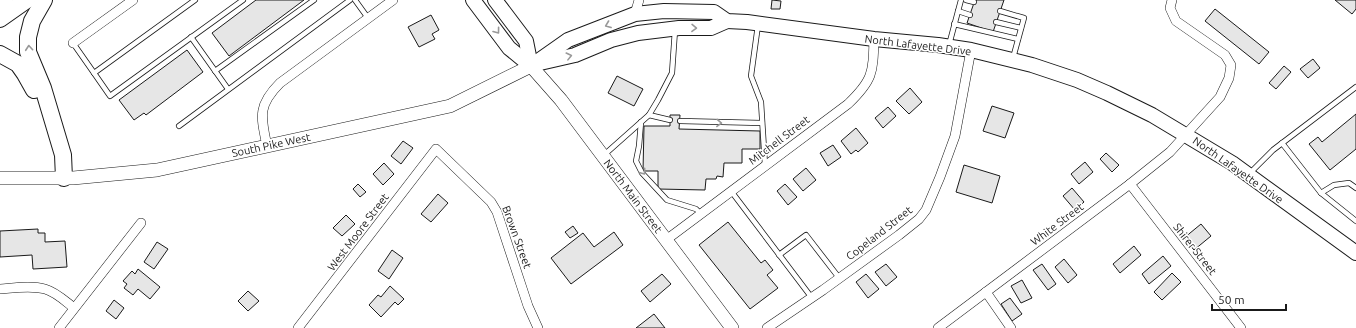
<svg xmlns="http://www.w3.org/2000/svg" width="1356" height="328" font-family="Ubuntu,sans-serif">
<rect width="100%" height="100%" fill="#fff"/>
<g fill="#e6e6e6" stroke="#1a1a1a">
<polygon points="256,0 304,0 229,56 212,33"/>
<polygon points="772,0 781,1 780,9 771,9"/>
<polygon points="975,0 1004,0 993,32 967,23"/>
<polygon points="1335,0 1356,0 1356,9 1352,14"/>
<polygon points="1215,9 1269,52 1259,64 1205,21"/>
<polygon points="431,15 439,30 432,34 435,39 419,47 408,27"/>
<polygon points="187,50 203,72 146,115 144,113 134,120 119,100"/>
<polygon points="1313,59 1320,68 1308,78 1300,69"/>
<polygon points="1284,66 1291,72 1276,89 1269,83"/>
<polygon points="617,76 643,89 634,106 608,93"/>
<polygon points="910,88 922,102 909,114 896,101"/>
<polygon points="992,106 1014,113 1005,138 983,131"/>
<polygon points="888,107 896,116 883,128 875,118"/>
<polygon points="1356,114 1356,149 1330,170 1309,144 1318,137 1322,142"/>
<polygon points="670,115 680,115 679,129 760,131 760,149 742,149 742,163 724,163 723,177 717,176 716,179 706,179 705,190 658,189 658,171 643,171 644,126 670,126"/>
<polygon points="856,128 868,143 858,152 856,150 851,154 841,141"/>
<polygon points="403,141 413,148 401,164 391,156"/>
<polygon points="833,145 841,157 828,166 820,153"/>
<polygon points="1106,153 1119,165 1112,172 1100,159"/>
<polygon points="1085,162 1093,172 1079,184 1071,174"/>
<polygon points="384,163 394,174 383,185 373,174"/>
<polygon points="964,165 1000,176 992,203 956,192"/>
<polygon points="806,168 816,180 803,191 793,179"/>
<polygon points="358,184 366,192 360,197 353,189"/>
<polygon points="785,184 797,197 788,205 777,191"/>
<polygon points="1072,188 1084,202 1075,210 1063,196"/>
<polygon points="438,194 448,203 431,222 421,214"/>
<polygon points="346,215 355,224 342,236 333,228"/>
<polygon points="728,222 761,263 765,260 773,270 767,275 778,288 750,309 699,245"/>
<polygon points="1201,224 1211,236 1194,250 1184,238"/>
<polygon points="573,226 578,233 570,238 565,232"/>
<polygon points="38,229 38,233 45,233 45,242 65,241 67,267 33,269 32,255 0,257 0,231"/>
<polygon points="614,232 623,245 571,284 551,258 583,233 594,247"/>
<polygon points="157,242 168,249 154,269 144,262"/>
<polygon points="1134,246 1141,255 1120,273 1113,264"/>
<polygon points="392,250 403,258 389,279 378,271"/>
<polygon points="1163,256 1171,266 1149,284 1142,274"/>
<polygon points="1064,259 1077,275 1068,283 1055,267"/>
<polygon points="886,264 897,277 886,286 875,272"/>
<polygon points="1042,264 1056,284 1048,290 1033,270"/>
<polygon points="138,269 160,287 150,299 138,289 133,295 124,288 127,284 123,281 132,271 135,274"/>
<polygon points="1172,273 1181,282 1162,300 1154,292"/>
<polygon points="662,274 671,284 650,302 641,291"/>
<polygon points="866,274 879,289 868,298 856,282"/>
<polygon points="1022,280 1032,298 1021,303 1011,286"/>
<polygon points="390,286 404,299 398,305 395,302 381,317 369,305 378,295 381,297"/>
<polygon points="248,291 259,301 248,311 238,301"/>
<polygon points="1010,298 1022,314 1012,321 1001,304"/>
<polygon points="114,300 124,308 116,319 106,311"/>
<polygon points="654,314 665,328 636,328"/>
</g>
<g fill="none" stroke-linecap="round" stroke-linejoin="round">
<defs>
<g id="lane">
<polyline points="355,0 368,18"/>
<polyline points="966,0 974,2"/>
<polyline points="958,11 970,15"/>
<polyline points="1000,11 1024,18 1013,58"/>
<polyline points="996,22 1021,28"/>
<polyline points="954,24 1018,39"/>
<polyline points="758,25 751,76 761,102 765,165"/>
<polyline points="191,37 228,89"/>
<polyline points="73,43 94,73 195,0"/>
<polyline points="949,45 961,0"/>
<polyline points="215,71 314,0"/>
<polyline points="94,73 110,96 243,0"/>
<polyline points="649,115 670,120"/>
<polyline points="680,121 762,123"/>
<polyline points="641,122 639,146 636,161 642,173 667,200 696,209 701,214"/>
<polyline points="179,126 350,0"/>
<polyline points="1282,143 1321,193 1356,221"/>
<polyline points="604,155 649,115 658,100 672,73 675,30"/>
<polyline points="1249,174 1273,150 1356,87"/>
<polyline points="731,191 812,298"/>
<polyline points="1321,193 1334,185 1349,183 1356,188"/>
<polyline points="779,255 806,235 840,279"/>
</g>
<g id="street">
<polyline points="635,14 639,0"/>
<polyline points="73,43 133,0"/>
<path d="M267 146C261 117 257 106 280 83L393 0"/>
<polyline points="1130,184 1241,328"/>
<path d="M666 240 848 104C873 80 873 73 874 39"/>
<path d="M0 289C14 288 31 285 45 289 56 292 65 301 74 308"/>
<polyline points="986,292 1011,328"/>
<polyline points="59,328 141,223"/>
<polyline points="298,328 436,149 491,202 497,212 528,306 538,328"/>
<polyline points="767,328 823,290 899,235 919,219 926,210 940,177 955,136 971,50"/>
<polyline points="938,328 1130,184 1170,152 1220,97 1229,78 1231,65 1225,55 1176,21 1170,8 1172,0"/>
</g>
<polyline id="secondary" points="0,178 73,178 157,170 450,106 531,66 561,100 732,328"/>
<g id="primary">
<polyline points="473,0 509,48 531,66"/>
<polyline points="495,0 526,41 531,66"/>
<polyline points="540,63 575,55 611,40 638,33 679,28 711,28 727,21"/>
<polyline points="531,66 568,40 635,14 664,11 714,12 727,21 747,22 874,39 938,45 971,50 1032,65 1077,80 1107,93 1152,115 1232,163 1356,253"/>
</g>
<g id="highway">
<polyline points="44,0 32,21 28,37 28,52 43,88 63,155 64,178"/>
<polyline points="0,3 5,0"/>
<polyline points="0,19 27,0"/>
<polyline points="0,54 18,64 25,74 34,90"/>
</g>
</defs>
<use href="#lane" stroke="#1a1a1a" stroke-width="6"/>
<use href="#street" stroke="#1a1a1a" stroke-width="10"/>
<use href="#secondary" stroke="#1a1a1a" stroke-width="14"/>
<use href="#primary" stroke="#1a1a1a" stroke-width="16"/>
<use href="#highway" stroke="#1a1a1a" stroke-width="18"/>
<use href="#lane" stroke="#fff" stroke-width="4.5"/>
<use href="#street" stroke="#fff" stroke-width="9"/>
<use href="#secondary" stroke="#fff" stroke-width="13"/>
<use href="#primary" stroke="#fff" stroke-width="14"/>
<use href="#highway" stroke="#fff" stroke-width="16"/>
</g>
<defs><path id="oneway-chevron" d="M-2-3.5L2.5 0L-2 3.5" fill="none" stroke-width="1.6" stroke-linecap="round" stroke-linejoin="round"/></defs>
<g stroke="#989898">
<use href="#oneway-chevron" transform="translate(608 25) rotate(159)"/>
<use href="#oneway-chevron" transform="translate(694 28) rotate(1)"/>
<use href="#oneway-chevron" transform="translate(497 31) rotate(53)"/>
<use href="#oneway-chevron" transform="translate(29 48) rotate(-95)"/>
<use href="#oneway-chevron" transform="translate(569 56) rotate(-14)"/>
<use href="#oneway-chevron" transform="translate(719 123) rotate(2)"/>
<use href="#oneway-chevron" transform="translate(643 172) rotate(54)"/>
</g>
<g text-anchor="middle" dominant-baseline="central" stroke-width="3" stroke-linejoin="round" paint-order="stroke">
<g font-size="11" fill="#1a1a1a" stroke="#fff">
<text transform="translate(918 45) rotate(7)">North Lafayette Drive</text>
<text transform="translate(779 140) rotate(-37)">Mitchell Street</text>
<text transform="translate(271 145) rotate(-12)">South Pike West</text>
<text transform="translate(1238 170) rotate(35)">North Lafayette Drive</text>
<text transform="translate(633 196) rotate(53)">North Main Street</text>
<text transform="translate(1057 224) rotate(-37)">White Street</text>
<text transform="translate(358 232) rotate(-53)">West Moore Street</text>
<text transform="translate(879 233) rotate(-38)">Copeland Street</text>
<text transform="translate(517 237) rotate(70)">Brown Street</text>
<text transform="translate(1195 249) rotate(52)">Shirer Street</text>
</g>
</g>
<path d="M1212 304v6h74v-6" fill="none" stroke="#1a1a1a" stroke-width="2"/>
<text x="1218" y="304" font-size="12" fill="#1a1a1a" stroke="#ffffff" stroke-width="3" paint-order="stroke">50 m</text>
</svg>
